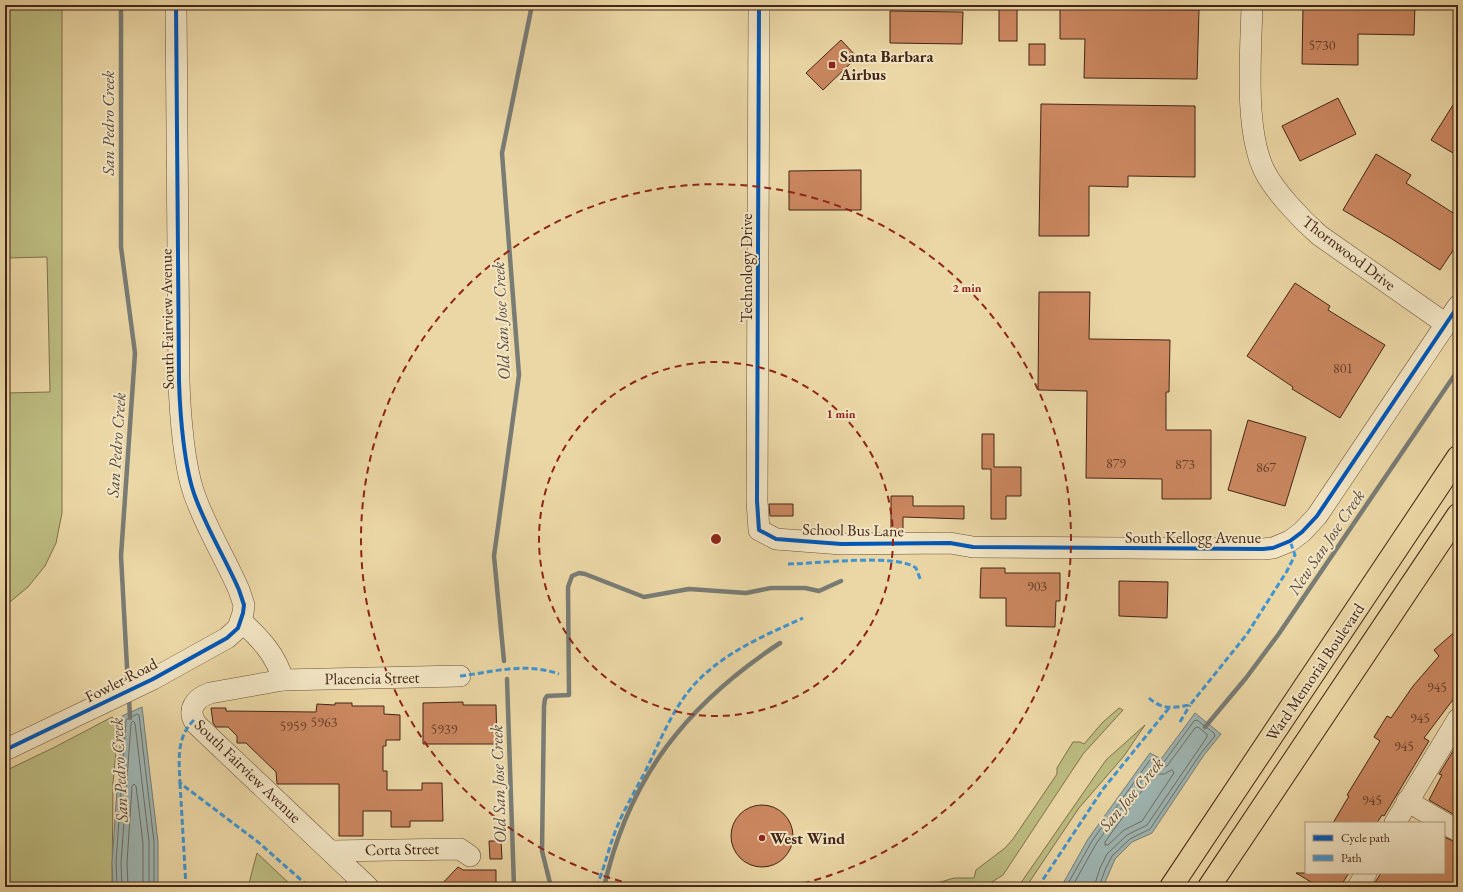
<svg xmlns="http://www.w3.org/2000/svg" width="1463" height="892" font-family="'EB Garamond',serif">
<rect width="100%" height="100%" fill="#ebd7a5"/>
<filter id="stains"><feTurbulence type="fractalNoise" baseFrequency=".005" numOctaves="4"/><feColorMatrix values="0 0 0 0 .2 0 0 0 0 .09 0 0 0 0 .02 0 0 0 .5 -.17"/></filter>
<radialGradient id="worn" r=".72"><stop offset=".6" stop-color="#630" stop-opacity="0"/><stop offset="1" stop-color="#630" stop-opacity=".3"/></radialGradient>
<g fill="#bdbd82" stroke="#80714c">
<polygon points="5,5 62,5 62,513 56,543 45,566 28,587 5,606 5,393 50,392 47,257 5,258"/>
<polygon points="1119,708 1123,710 1083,754 1003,875 984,887 924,887 954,878 974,878 976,870 1005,848 1013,839 1057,774 1057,768 1073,742 1080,742 1084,744 1103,722"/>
<polygon points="112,717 117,720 116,752 113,783 112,887 5,887 5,771 55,747"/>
<polygon points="1145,725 1124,756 1079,808 1026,887 1018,887 1106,760"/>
<polygon points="257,853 293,887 248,887"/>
</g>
<g fill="#9eb6b3" stroke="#797c75">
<polygon points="142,707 158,842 158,887 113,887 112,863 122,716"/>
<polygon points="1195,713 1221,734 1204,755 1152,833 1132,842 1115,859 1103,887 1061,887 1088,839 1150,753 1161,759"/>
</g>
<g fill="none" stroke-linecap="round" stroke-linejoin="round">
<g stroke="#706e65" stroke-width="1">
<polygon points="1172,770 1174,773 1142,821 1124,830 1108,845 1105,845 1105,842 1154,774 1164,774"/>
<polyline points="117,887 116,863 126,720 137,714 139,715 154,842 154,887"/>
<polyline points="122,887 121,863 131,723 133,721 135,723 149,842 149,887"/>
<polyline points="128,887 127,863 132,786 134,784 136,786 143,843 143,887"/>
<polyline points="1066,887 1092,841 1150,760 1153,759 1160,763 1164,762 1194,721 1197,720 1214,733 1215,736 1201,753 1150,829 1130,839 1112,856 1105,870 1099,887"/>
<polyline points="1072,887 1096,844 1152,766 1161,768 1167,766 1195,728 1198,727 1207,734 1207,737 1147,825 1127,835 1107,854 1100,868 1094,887"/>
</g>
<g stroke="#797c75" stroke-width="4.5">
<polyline points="121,5 121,247 135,353 121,556 128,686"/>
<polyline points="504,661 494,556 519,375 502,153 532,5"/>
<polyline points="507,679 514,887"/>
<polyline points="129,697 130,718"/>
<polyline points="1205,727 1246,678 1278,635 1458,370"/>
<polyline points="551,887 542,851 544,706 545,699 547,696 569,695 568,587 572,576 579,573 585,574 644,597 689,589 746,593 771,588 805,588 819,591 841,581"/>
<path d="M604 887C629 777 687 704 780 643"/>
</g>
</g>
<g fill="#cb8760" stroke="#422517">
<rect x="999" y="5" width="18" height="36"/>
<polygon points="1303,5 1415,5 1414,35 1358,34 1358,65 1302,64"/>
<polygon points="1060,9 1199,10 1197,79 1084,78 1085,39 1060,39"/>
<polygon points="890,11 963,12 962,44 890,43"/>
<polygon points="841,40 857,57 823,90 806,73"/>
<rect x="1029" y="44" width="16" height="21"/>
<polygon points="1458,97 1458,156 1431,140"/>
<polygon points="1338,98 1356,134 1300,161 1282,126"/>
<polygon points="1041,104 1195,106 1195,177 1128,176 1128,187 1089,186 1089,236 1039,236"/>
<polygon points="1376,154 1411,175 1406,183 1458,216 1458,243 1440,270 1392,239 1343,210"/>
<polygon points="861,170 861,210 789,210 789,171"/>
<polygon points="1295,283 1330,306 1328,310 1385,345 1340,418 1292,389 1293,387 1247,356"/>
<polygon points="1039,292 1090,292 1089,339 1170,340 1169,392 1166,392 1166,430 1211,430 1211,499 1162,499 1162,479 1086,478 1087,391 1038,390"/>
<polygon points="1248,420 1306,437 1285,506 1228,490"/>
<polygon points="982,434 994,434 994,467 1021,467 1021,496 1006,496 1006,519 991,519 991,469 982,469"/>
<polygon points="891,496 913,496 913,506 964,506 964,519 903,517 903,530 891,530"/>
<polygon points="769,504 793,504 793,516 770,516"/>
<polygon points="981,568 1005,568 1005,573 1060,573 1060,601 1056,601 1055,627 1006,626 1006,598 980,598"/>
<polygon points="1119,581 1168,582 1167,618 1119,616"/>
<polygon points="1458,629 1458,693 1424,738 1429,741 1384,816 1382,815 1377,823 1333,823 1349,796 1347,795 1380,741 1374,737 1387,716 1391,718 1413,686 1439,656 1434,650"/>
<polygon points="463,702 463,705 496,705 497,744 423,744 423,703"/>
<polygon points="335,703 352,703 352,706 384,706 384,714 400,715 400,740 386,740 386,746 383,746 383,771 387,771 387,790 422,790 422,783 442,783 443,821 410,821 410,827 391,827 391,811 363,811 363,836 339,836 339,784 277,784 276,772 246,743 237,743 237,736 228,727 216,727 213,723 211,708 226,708 226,711 316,712 317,704 335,705"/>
<polygon points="1458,743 1458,817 1429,800 1442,775 1439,774"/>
<circle cx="762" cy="836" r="31"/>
<polygon points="1444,837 1458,843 1458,887 1372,887 1381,873 1444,873"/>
<polygon points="489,841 501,841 502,859 490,859"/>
<polygon points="458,867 463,870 496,870 496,887 439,887"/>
<polygon points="1296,873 1349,873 1340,887 1308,887 1311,882"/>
</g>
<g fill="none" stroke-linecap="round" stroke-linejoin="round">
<defs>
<g id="minor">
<polyline points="759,5 757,501 759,530 776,539 841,544 950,543 973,547 1263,549 1273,548 1290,541 1302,532 1317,516 1458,306"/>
<path d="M1252 5C1251 52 1244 128 1264 170 1274 191 1302 220 1319 235L1446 324"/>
<path d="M241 621C260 638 276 655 283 680"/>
<path d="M5 750 153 679 227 638 238 628 243 613 244 605 239 590C226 560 208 531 196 499 184 469 180 414 179 381L176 5"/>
<polyline points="1407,801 1458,831"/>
<polyline points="1395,823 1458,719"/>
<polyline points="331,851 460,849 470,856"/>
<path d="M368 887 196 724C186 709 196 698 210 693L283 680 460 676"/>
<polyline points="1358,887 1366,873"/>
</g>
<g id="highway">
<polyline points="1171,887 1458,457"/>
<polyline points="1209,887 1458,515"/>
</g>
</defs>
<use href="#minor" stroke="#6c523a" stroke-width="22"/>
<use href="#highway" stroke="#422517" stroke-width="24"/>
<use href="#minor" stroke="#f2e5c4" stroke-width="21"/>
<use href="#highway" stroke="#ebd7a5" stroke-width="22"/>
<g stroke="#3f95d4" stroke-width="3" stroke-dasharray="6 3" stroke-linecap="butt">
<path d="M788 564C814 564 897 553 916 568L921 581"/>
<path d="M460 676C493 672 525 662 559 674"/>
<path d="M1149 698C1162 710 1173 708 1190 705L1247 634 1287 571 1295 555 1290 541"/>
<path d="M194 720C176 737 179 761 180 783L258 842 309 887"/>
<polyline points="1180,722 1190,705"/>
<polyline points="180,783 186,887"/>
<path d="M596 887C604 870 608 850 615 832 623 811 635 791 646 770 663 735 676 699 706 673 734 648 770 633 803 618"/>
<polyline points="1038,887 1103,789 1169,708"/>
</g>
<defs>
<g id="cycleway">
<polyline points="759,5 757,501 759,530 776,539 841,544 950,543 973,547 1263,549 1273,548 1290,541 1302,532 1317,516 1458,306"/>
<path d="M5 750 153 679 227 638 238 628 243 613 244 605 239 590C226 560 208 531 196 499 184 469 180 414 179 381L176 5"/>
</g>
</defs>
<use href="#cycleway" stroke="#f2e5c4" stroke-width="6"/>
<use href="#cycleway" stroke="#0057b8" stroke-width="4"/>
</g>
<g fill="none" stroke="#8f2418" stroke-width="2" stroke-dasharray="7 5">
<circle cx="716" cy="539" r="177"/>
<path d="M645 887A355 355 0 1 1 787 887"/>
</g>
<g fill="#8f2418" stroke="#f2e5c4" stroke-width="1.5">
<rect x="828" y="61" width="8" height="8" rx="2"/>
<circle cx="762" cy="838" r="4"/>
</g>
<g text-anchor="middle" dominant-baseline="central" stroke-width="4" stroke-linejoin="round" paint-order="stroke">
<g font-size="14" fill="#643e29">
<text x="1322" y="45">5730</text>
<text x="1343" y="368">801</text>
<text x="1116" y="463">879</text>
<text x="1185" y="464">873</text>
<text x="1266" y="467">867</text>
<text x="1037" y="586">903</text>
<text x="1437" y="687">945</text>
<text x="1420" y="718">945</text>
<text x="324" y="722">5963</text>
<text x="293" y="726">5959</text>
<text x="444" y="729">5939</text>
<text x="1404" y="746">945</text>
<text x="1372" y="800">945</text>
</g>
<g font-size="16" font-weight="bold" fill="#422517" stroke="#f2e5c4" text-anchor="start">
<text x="840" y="56">Santa Barbara<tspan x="840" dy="18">Airbus</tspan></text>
<text x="770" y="838">West Wind</text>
</g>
<g font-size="16" fill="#422517" stroke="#f2e5c4">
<text transform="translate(1349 253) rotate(37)">Thornwood Drive</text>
<text transform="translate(746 268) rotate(-90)">Technology Drive</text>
<text transform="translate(167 319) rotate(-91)">South Fairview Avenue</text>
<text transform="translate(853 530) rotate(1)">School Bus Lane</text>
<text x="1193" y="537">South Kellogg Avenue</text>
<text transform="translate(1315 672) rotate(-56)">Ward Memorial Boulevard</text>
<text transform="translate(372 678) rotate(-1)">Placencia Street</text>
<text transform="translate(121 680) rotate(-27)">Fowler Road</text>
<text transform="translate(248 771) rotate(44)">South Fairview Avenue</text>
<text transform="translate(402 849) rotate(-1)">Corta Street</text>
</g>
<g font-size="17" font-style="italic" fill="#59493e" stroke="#f2e5c4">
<text transform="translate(108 123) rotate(-90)">San Pedro Creek</text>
<text transform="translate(501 321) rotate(-93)">Old San Jose Creek</text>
<text transform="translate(116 445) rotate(-86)">San Pedro Creek</text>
<text transform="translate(1326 542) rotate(-56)">New San Jose Creek</text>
<text transform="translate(119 770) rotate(-93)">San Pedro Creek</text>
<text transform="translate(498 784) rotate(-92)">Old San Jose Creek</text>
<text transform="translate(1131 794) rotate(-50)">San Jose Creek</text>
</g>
</g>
<circle cx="716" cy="539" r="6" fill="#8f2418" stroke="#f2e5c4" stroke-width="2"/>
<g font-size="12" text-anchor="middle" font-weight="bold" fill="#8f2418" stroke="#f2e5c4" stroke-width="4" stroke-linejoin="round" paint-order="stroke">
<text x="967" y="292">2 min</text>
<text x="841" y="418">1 min</text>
</g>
<rect width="1463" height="892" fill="none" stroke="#ebd7a5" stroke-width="20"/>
<rect x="6" y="6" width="1451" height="880" fill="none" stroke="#422517" stroke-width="2"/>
<rect x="10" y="10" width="1443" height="872" fill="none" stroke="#422517"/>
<rect x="1305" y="822" width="140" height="52" fill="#f2e5c4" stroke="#ac987f"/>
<rect x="1313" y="835" width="20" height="6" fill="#0057b8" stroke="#ac987f"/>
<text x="1341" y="842" font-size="12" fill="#422517">Cycle path</text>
<rect x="1313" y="855" width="20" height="6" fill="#3f95d4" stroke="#ac987f"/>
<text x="1341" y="862" font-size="12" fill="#422517">Path</text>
<rect width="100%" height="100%" filter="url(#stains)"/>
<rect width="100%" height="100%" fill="url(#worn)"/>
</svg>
